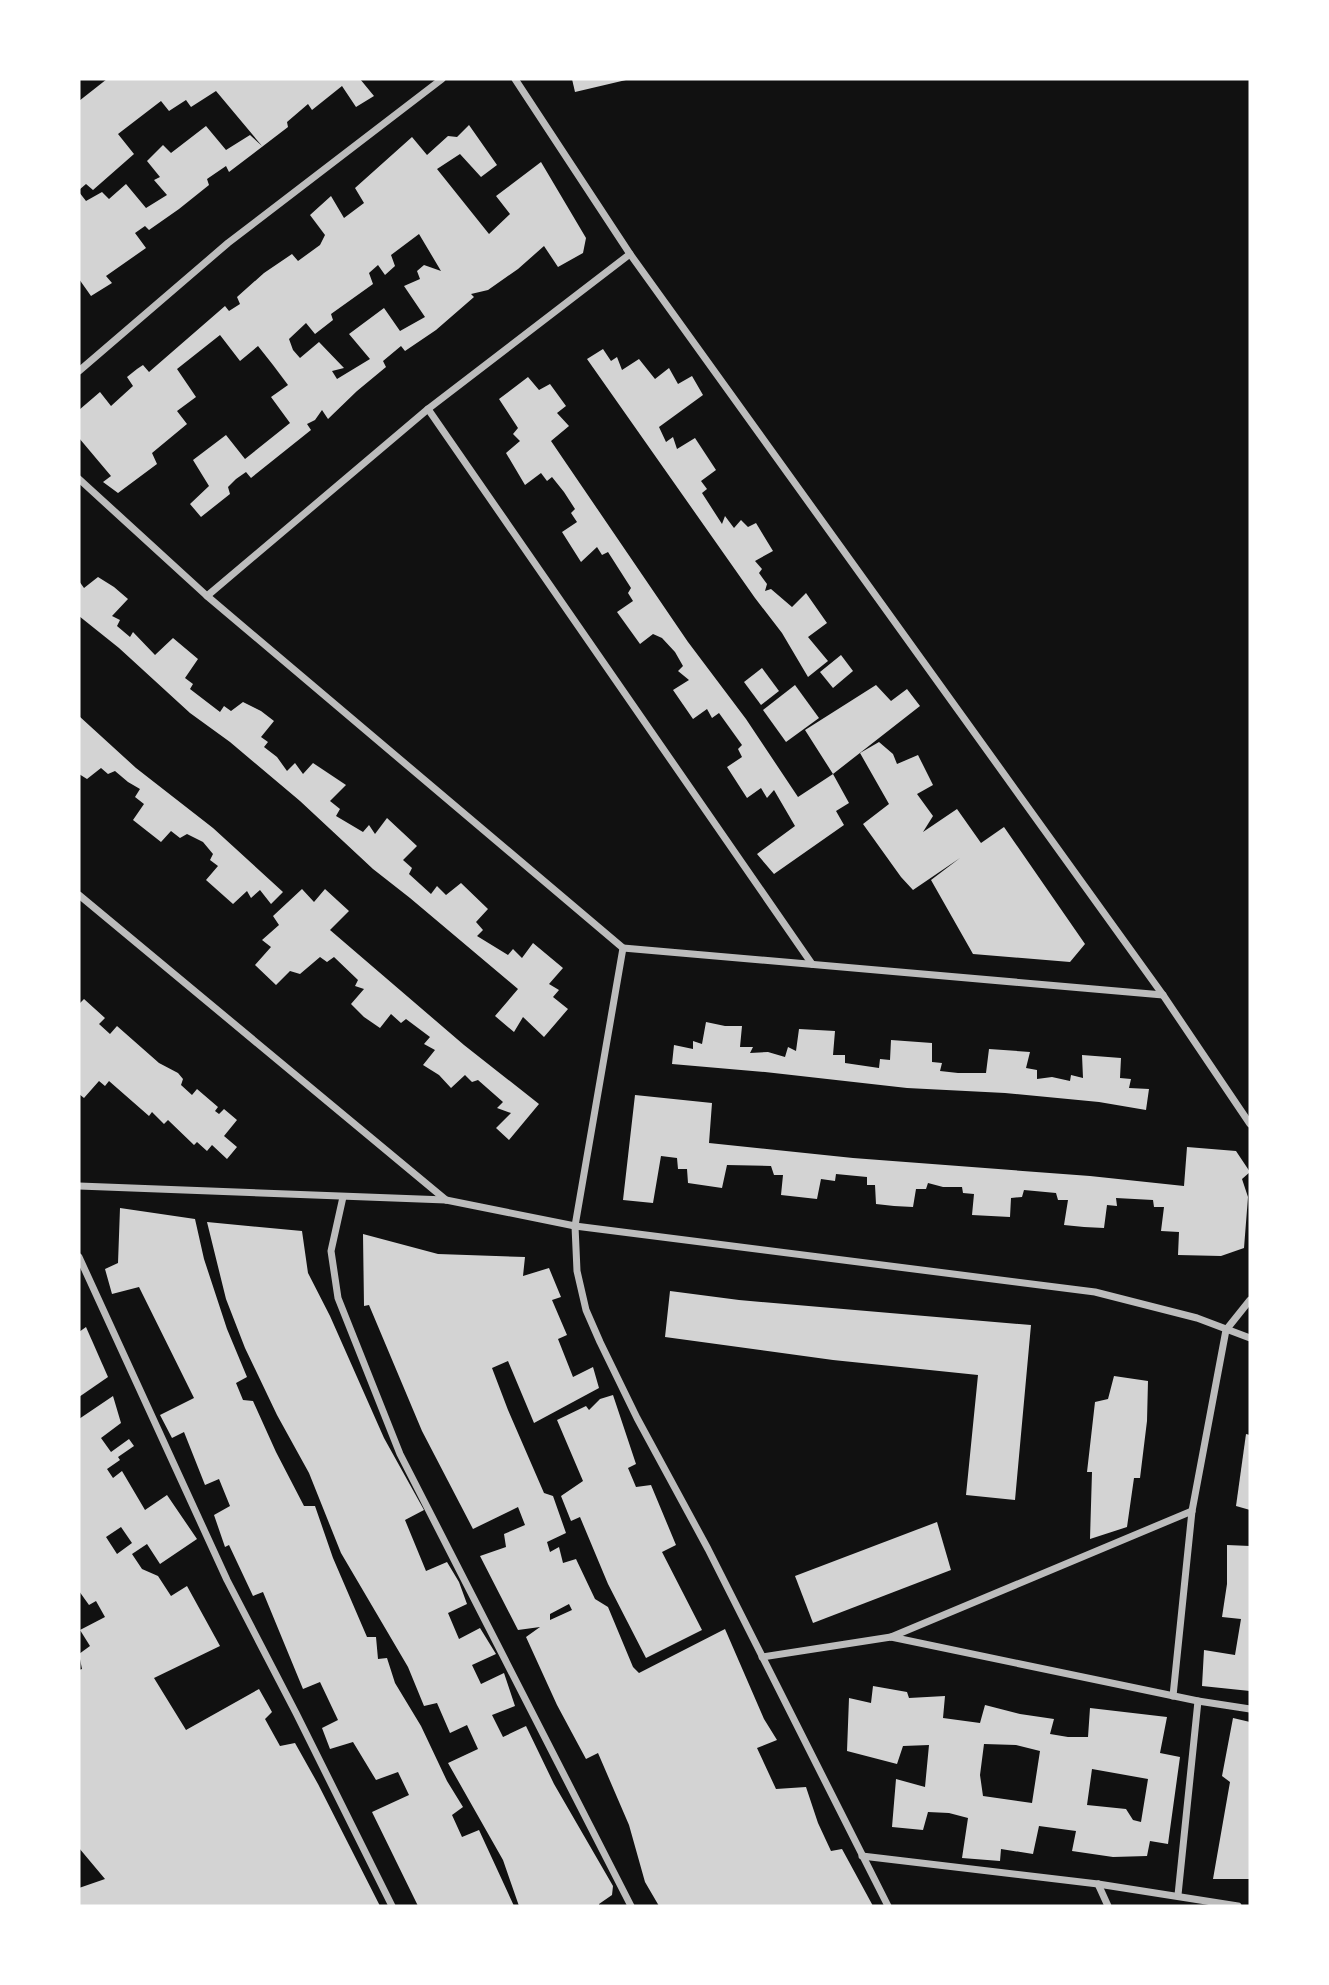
<svg xmlns="http://www.w3.org/2000/svg" width="1329" height="1985" font-family="'Libre Baskerville',serif">
<rect width="100%" height="100%" fill="#111"/>
<g fill="#d3d3d3" fill-rule="evenodd">
<polygon points="107,79 360,79 374,96 356,107 342,86 312,110 308,104 287,122 288,127 229,172 226,166 207,179 209,185 179,209 149,230 145,226 135,233 146,248 106,276 112,283 91,296 79,279 79,192 86,201 102,192 109,199 126,184 146,208 167,195 154,180 160,177 147,161 163,145 171,153 206,126 226,150 250,135 262,146 216,91 191,107 186,100 169,111 161,101 118,134 134,154 93,190 86,184 79,190 79,101"/>
<polygon points="572,79 626,79 626,80 575,92"/>
<path d="M469 125 497 165 481 177 460 154 437 169 489 234 510 214 496 196 541 162 586 238 583 253 558 267 544 246 518 269 488 290 471 294 474 297 436 330 405 351 401 346 383 361 386 367 357 391 328 419 322 410 315 420 307 424 311 430 251 478 246 472 236 479 228 487 230 494 201 517 190 504 209 486 193 460 226 435 245 459 290 423 271 397 288 385 273 365 258 346 240 361 220 335 177 369 196 397 177 411 187 424 152 453 157 464 118 493 103 482 111 476 79 438V410L100 392 111 406 133 386 127 377 137 369 143 365 149 372 225 306 229 311 240 304 237 297 264 273 292 254 298 261 320 245 325 235 310 215 331 196 344 218 364 203 355 188 412 137 427 155 448 136 457 137ZM419 234 441 271 424 265 417 271 420 279 404 286 425 317 400 331 384 308 349 334 370 359 337 379 332 371 344 368 319 342 300 358 293 350 289 339 306 323 315 334 333 320 331 314 373 284 369 273 378 265 385 275 395 266 391 255Z"/>
<polygon points="603,349 611,361 617,357 622,370 639,359 655,379 669,368 678,384 692,376 703,395 659,427 666,442 673,437 677,449 695,438 716,470 701,481 707,489 702,493 722,524 725,516 734,528 741,520 748,527 756,523 773,551 755,561 762,569 759,573 767,584 765,591 771,589 792,607 806,593 827,623 808,637 828,661 808,677 782,633 755,598 587,359"/>
<polygon points="528,377 539,390 550,384 566,406 557,413 569,426 551,441 688,642 746,719 798,797 833,774 849,803 836,811 844,825 774,874 757,854 795,826 774,790 767,798 761,788 747,798 727,767 742,757 738,749 742,745 719,713 712,718 707,709 693,719 673,690 689,680 678,671 683,666 675,652 662,638 653,634 640,644 617,612 633,601 628,593 631,588 608,552 602,555 597,547 581,562 562,532 577,522 571,513 575,509 564,492 552,477 547,481 541,473 525,485 506,453 520,441 513,434 518,428 499,399"/>
<polygon points="98,577 114,587 128,599 112,616 120,620 117,626 130,637 133,632 155,655 173,638 198,659 185,678 193,684 190,689 220,712 224,706 231,711 243,702 261,711 274,721 261,737 268,742 264,747 277,757 287,771 295,763 303,774 313,763 346,785 330,801 340,809 336,816 363,832 369,825 375,834 387,818 417,846 403,860 412,868 409,874 431,894 437,886 446,895 461,883 488,909 476,922 483,930 477,936 508,955 513,949 522,958 533,943 563,968 549,984 559,990 553,997 568,1009 544,1037 523,1017 514,1032 495,1016 518,989 410,898 373,869 300,801 230,742 190,713 119,648 79,616 79,581 84,588"/>
<polygon points="841,655 853,671 833,688 820,672"/>
<polygon points="762,668 779,691 761,705 744,682"/>
<polygon points="795,685 819,718 786,742 763,710"/>
<polygon points="876,685 891,701 907,689 920,706 833,774 805,730"/>
<polygon points="79,716 136,768 213,828 283,892 271,904 260,890 251,898 247,891 233,904 206,880 218,866 210,860 213,854 203,842 187,834 180,838 171,831 161,842 133,820 144,804 135,797 140,789 128,782 115,771 108,774 101,768 87,779 79,774"/>
<polygon points="879,742 893,754 897,764 918,755 933,785 917,794 933,816 923,832 957,809 981,843 1004,827 1085,944 1070,962 973,954 931,880 960,858 913,890 901,877 863,824 889,804 860,753"/>
<polygon points="302,889 314,902 325,889 349,911 330,930 464,1045 539,1104 509,1140 496,1128 511,1113 497,1108 503,1102 478,1080 472,1082 465,1075 451,1088 439,1075 423,1065 435,1050 424,1044 430,1037 406,1019 401,1023 391,1014 380,1028 364,1017 351,1004 364,989 355,986 358,980 334,957 327,962 320,957 300,974 290,971 276,985 255,965 271,947 262,940 279,925 273,916"/>
<polygon points="84,999 105,1018 99,1024 110,1034 117,1026 159,1063 178,1073 183,1079 181,1085 192,1095 197,1089 218,1107 215,1111 219,1114 224,1109 237,1120 224,1136 237,1147 227,1159 212,1145 207,1151 197,1142 194,1145 168,1120 164,1124 152,1112 149,1116 109,1081 105,1086 99,1081 84,1098 79,1094 79,1004"/>
<polygon points="706,1022 725,1026 742,1026 740,1047 753,1047 750,1053 768,1052 785,1057 788,1047 796,1051 799,1029 835,1031 833,1055 845,1055 845,1063 879,1068 880,1059 890,1060 891,1040 932,1043 932,1062 942,1063 940,1071 958,1073 986,1073 989,1049 1030,1052 1026,1068 1037,1070 1037,1079 1052,1077 1070,1081 1071,1075 1083,1078 1082,1055 1121,1058 1120,1078 1131,1079 1129,1088 1149,1089 1146,1110 1099,1102 1005,1093 907,1088 765,1072 672,1064 674,1045 693,1049 693,1041 702,1044"/>
<polygon points="635,1095 712,1103 709,1143 853,1158 1090,1176 1184,1186 1187,1147 1236,1151 1250,1172 1242,1179 1248,1197 1244,1248 1221,1256 1178,1255 1179,1232 1161,1231 1164,1207 1154,1207 1153,1200 1116,1198 1117,1206 1107,1205 1104,1228 1084,1227 1064,1225 1068,1200 1058,1200 1056,1193 1024,1190 1022,1197 1011,1198 1010,1217 972,1215 974,1194 963,1193 962,1187 943,1187 928,1183 926,1189 916,1189 913,1207 894,1206 876,1204 875,1185 867,1185 867,1177 836,1174 835,1181 821,1179 817,1199 781,1195 783,1175 774,1175 771,1166 727,1165 722,1188 688,1183 687,1169 678,1169 677,1158 661,1156 653,1203 623,1200"/>
<polygon points="120,1208 195,1219 204,1259 227,1329 247,1377 236,1383 243,1400 253,1401 276,1452 304,1506 315,1506 333,1558 367,1637 376,1637 378,1659 387,1658 395,1683 421,1726 447,1781 463,1807 452,1815 462,1837 479,1830 514,1906 418,1906 372,1812 409,1795 398,1772 376,1780 353,1742 330,1749 322,1728 338,1720 320,1682 303,1689 263,1592 253,1596 229,1545 225,1547 214,1515 230,1506 219,1479 205,1485 184,1432 172,1438 160,1415 194,1398 139,1287 112,1294 105,1269 118,1263"/>
<polygon points="207,1222 302,1231 308,1273 330,1316 384,1438 424,1510 405,1520 426,1571 447,1562 459,1582 467,1604 448,1613 459,1639 480,1628 496,1654 472,1665 481,1684 504,1673 515,1706 492,1715 503,1737 526,1726 554,1784 613,1886 612,1895 599,1904 599,1906 519,1906 503,1860 448,1763 478,1749 467,1725 450,1733 437,1703 424,1706 408,1667 341,1553 309,1473 277,1415 245,1348 226,1299"/>
<path d="M363 1234 438 1254 525 1257 523 1276 549 1268 561 1297 552 1300 567 1335 558 1339 573 1377 593 1367 599 1388 534 1423 508 1361 492 1368 508 1410 544 1493 553 1496 566 1533 547 1542 550 1552 559 1547 563 1563 576 1559 595 1599 608 1607 633 1667 639 1673 725 1629 764 1719 777 1740 757 1748 776 1789 806 1787 818 1823 831 1851 842 1849 873 1906H659L645 1882 629 1825 598 1753 586 1759 557 1705 526 1637 540 1627 518 1630 480 1556 506 1547 504 1534 525 1525 518 1507 473 1529 422 1431 369 1305 364 1306ZM569 1604 572 1610 550 1620V1614Z"/>
<polygon points="670,1291 739,1300 1031,1325 1015,1500 966,1495 978,1375 833,1360 665,1337"/>
<polygon points="86,1327 108,1377 79,1397 79,1332"/>
<polygon points="1114,1376 1148,1381 1147,1421 1140,1478 1134,1478 1127,1527 1090,1539 1092,1472 1087,1472 1095,1402 1108,1399"/>
<polygon points="613,1395 636,1464 628,1468 636,1487 651,1485 676,1545 662,1552 702,1630 646,1658 608,1584 580,1517 571,1521 561,1496 583,1481 557,1420 586,1406 589,1410 600,1399"/>
<path d="M113 1396 121 1423 101 1438 111 1452 129 1439 134 1446 118 1457 120 1460 107 1469 113 1478 122 1471 145 1510 167 1495 197 1539 160 1564 147 1544 132 1554 142 1569 158 1576 171 1596 187 1586 220 1646 154 1678 186 1730 259 1689 272 1712 265 1719 280 1746 295 1743 318 1784 380 1906H79V1888L105 1879 79 1848V1670L82 1669 79 1654 90 1646 80 1630 105 1617 96 1601 89 1605 79 1591V1419ZM121 1527 132 1543 117 1554 106 1537Z"/>
<polygon points="1246,1434 1250,1435 1250,1510 1236,1506"/>
<polygon points="937,1522 951,1570 813,1623 795,1576"/>
<polygon points="1227,1545 1250,1546 1250,1691 1202,1686 1204,1650 1235,1655 1241,1619 1222,1617 1227,1584"/>
<path d="M873 1686 907 1692 909 1698 945 1696 943 1718 980 1723 985 1705 1020 1714 1054 1719 1050 1734 1068 1737H1088L1090 1708 1167 1717 1160 1753 1180 1757 1168 1844 1150 1841 1147 1856 1113 1857 1072 1851 1076 1831 1039 1826 1033 1854 1001 1849 1000 1861 962 1858 968 1818 949 1813 928 1812 923 1830 892 1827 896 1779 925 1787 929 1745 903 1746 897 1764 847 1751 849 1698 871 1703ZM984 1744 1016 1745 1040 1751 1032 1803 983 1796 980 1775ZM1092 1769 1148 1779 1141 1822 1133 1820 1126 1809 1087 1805Z"/>
<polygon points="1233,1718 1250,1722 1250,1879 1213,1879 1230,1782 1222,1776"/>
</g>
<g fill="none" stroke-linecap="round" stroke-linejoin="round">
<g stroke="#bcbcbc" stroke-width="7">
<polyline points="515,79 630,254 1163,995 1250,1124"/>
<polyline points="79,371 228,243 442,79"/>
<polyline points="428,409 812,964"/>
<polyline points="79,479 207,596 623,948 575,1226 577,1271 586,1310 600,1342 637,1418 708,1549 888,1906"/>
<polyline points="207,596 428,409 630,254"/>
<polyline points="79,895 446,1200"/>
<polyline points="623,948 1163,995"/>
<polyline points="79,1186 446,1200 575,1226 1095,1292 1197,1318 1250,1338"/>
<polyline points="343,1197 331,1251 338,1298 400,1454 631,1906"/>
<polyline points="79,1257 227,1580 296,1713 392,1906"/>
<polyline points="891,1637 1192,1511"/>
<polyline points="762,1657 891,1637 1198,1701 1250,1709"/>
<polyline points="1173,1696 1192,1511 1226,1330 1250,1300"/>
<polyline points="862,1856 1098,1884 1238,1906"/>
<polyline points="1098,1884 1108,1906"/>
<polyline points="1178,1895 1198,1701"/>
</g>
</g>
<rect width="1329" height="1985" fill="none" stroke="#ffffff" stroke-width="161"/>
</svg>
